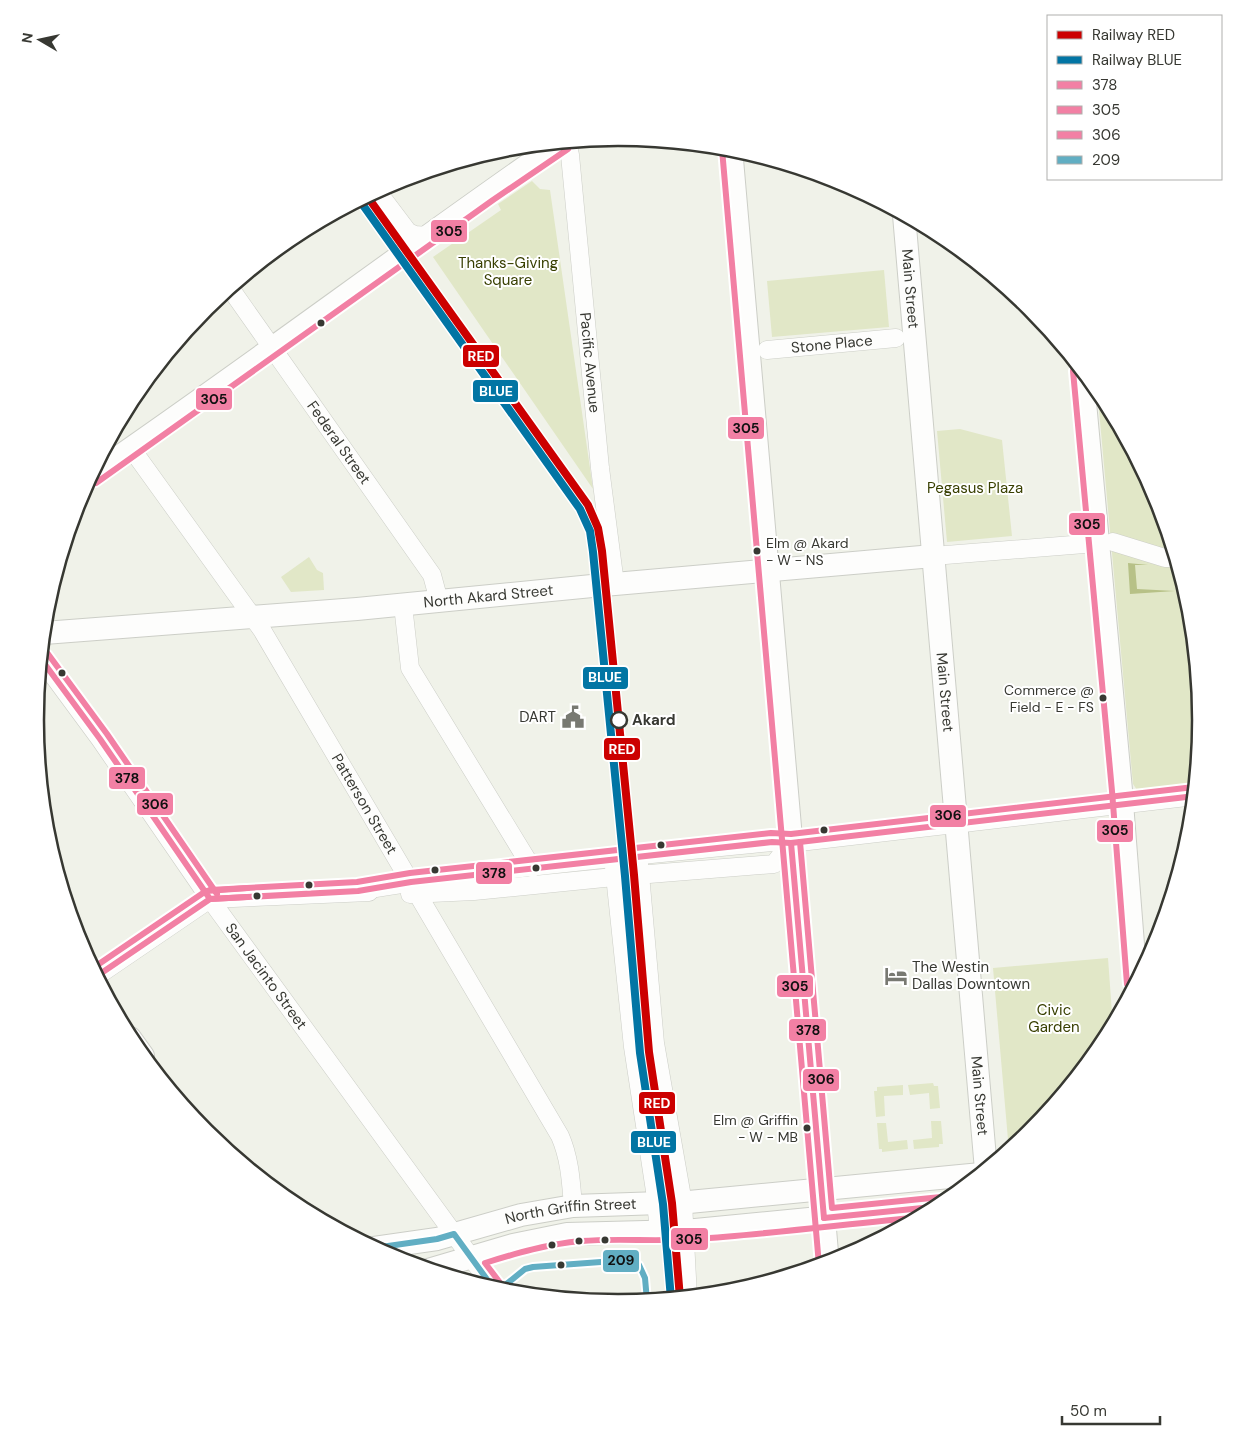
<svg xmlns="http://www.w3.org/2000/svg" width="1237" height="1441" font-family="'DM Sans',sans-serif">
<rect width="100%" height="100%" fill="#f0f2e9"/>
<g fill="#e1e7c7">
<polygon points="532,181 540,189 550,190 593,489 433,257 501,210 498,204"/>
<polygon points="884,270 889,327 772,337 767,281"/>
<polygon points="1097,388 1104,397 1158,497 1191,607 1202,721 1195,787 1144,792 1137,790 1133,784"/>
<polygon points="960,429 1002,440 1012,536 947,542 937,431"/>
<polygon points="309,557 317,570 323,573 324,590 291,592 281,577"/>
<polygon points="1108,958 1113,1027 1103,1045 1031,1133 1009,1151 993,968"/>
<polygon points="933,1083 934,1086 938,1086 940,1108 930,1109 929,1093 910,1095 908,1085"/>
<polygon points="903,1085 903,1095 884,1096 885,1116 876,1117 874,1091 877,1091 877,1087"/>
<polygon points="931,1121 941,1121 943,1144 939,1144 939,1147 914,1149 913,1140 932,1138"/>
<polygon points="877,1123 886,1123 888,1142 907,1140 908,1149 882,1152 882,1149 879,1149"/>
</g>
<polygon fill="#b7c187" points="1128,563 1148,565 1135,565 1137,589 1175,591 1130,594"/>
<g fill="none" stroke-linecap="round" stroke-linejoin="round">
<defs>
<g id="minor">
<path id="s1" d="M567 142 570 155 600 468 615 584"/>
<polyline points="377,191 408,232 415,235 427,236"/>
<path id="s2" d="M230 288 432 575 439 601"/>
<path id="s3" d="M767 350 896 338"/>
<path id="s4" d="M131 448 262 630 560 1136C570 1159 571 1182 573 1206"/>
<polyline points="1113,542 1165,558 1176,558"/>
<polyline points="933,556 1097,543"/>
<polyline points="403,605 410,668 532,868"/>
<path id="s5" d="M41 659 100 739 210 899 494 1289"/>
<polyline points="639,863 655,1043 683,1203 688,1297"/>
<polyline points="614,866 633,1047 655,1191 659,1232"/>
<path d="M358 891C495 868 634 856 772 842L791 843 1195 796"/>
<polyline points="410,894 474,891 624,876 774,864 791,843"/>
<polyline points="97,976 210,899 369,892"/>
</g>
<g id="major">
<polyline points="731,148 828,1264"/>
<path id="s6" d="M904 215 986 1170"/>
<polyline points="1082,370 1121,790 1136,983"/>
<path d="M91 476C244 371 393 259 545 153L563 142"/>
<path id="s7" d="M44 633 357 609 592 586 933 556"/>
<polyline points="130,1038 143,1056"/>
<path id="s8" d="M374 1248 437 1239 521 1215 573 1206 689 1202 981 1174"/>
<polyline points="428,1270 513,1245 567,1234 685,1231 942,1206"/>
</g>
</defs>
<use href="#minor" stroke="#cccec7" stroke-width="19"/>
<use href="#major" stroke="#cccec7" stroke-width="24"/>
<use href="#minor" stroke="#fdfdfc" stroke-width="18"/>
<use href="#major" stroke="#fdfdfc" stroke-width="22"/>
<defs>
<g id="bus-1">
<polyline points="41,659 100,739 210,899"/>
<polyline points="791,843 824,1218"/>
<polyline points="210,899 358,891 411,882 772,842 791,843 1195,796"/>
<polyline points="97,976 210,899 248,897"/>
<polyline points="824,1218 942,1206"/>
</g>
<g id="bus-2">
<polyline points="722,149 819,1265"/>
<polyline points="1073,371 1112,791 1127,984"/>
<polyline points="96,483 493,200 568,149"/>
<path d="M501 1284 485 1263C517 1253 548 1244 581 1241 619 1238 657 1242 695 1239 771 1234 846 1224 922 1217"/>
</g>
<g id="bus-3">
<polyline points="48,654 107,734 217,894"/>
<polyline points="800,842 832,1208 941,1197"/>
<polyline points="210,890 357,882 410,873 771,833 791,834 1194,787"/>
<polyline points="93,968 206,891 248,888"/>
</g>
<g id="bus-4">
<polyline points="374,1248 437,1239 454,1234 494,1289"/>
<polyline points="498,1291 525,1269 533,1267 628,1260 639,1265 645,1278 647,1301"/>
</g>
</defs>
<use href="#bus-1" stroke="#fff" stroke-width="10"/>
<use href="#bus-2" stroke="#fff" stroke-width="10"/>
<use href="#bus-3" stroke="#fff" stroke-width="10"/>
<use href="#bus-4" stroke="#fff" stroke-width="10"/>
<use href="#bus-1" stroke="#f280a4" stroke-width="6"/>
<use href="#bus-2" stroke="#f280a4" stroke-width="6"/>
<use href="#bus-3" stroke="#f280a4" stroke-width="6"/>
<use href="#bus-4" stroke="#61aec3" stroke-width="6"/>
<defs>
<polyline id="rail-1" points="367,196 588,505 598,528 602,551 634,875 649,1052 672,1203 680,1298"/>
<polyline id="rail-2" points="360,201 580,509 590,531 593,552 625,876 640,1053 663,1204 671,1299"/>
</defs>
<use href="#rail-1" stroke="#fff" stroke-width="11"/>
<use href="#rail-2" stroke="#fff" stroke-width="11"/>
<use href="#rail-1" stroke="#c00" stroke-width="8"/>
<use href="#rail-2" stroke="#0275a4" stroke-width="8"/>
</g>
<defs>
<symbol id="civic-bare" viewBox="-9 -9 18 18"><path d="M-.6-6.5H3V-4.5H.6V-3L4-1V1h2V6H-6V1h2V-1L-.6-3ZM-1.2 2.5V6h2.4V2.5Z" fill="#787972" stroke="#fff" stroke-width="2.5" paint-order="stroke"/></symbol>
<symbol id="hotel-bare" viewBox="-9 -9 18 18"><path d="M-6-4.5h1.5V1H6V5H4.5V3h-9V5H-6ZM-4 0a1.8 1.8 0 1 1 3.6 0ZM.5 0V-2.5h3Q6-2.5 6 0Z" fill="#787972" stroke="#fff" stroke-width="2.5" paint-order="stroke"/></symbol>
</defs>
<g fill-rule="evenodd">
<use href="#civic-bare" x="557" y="701" width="32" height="32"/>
<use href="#hotel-bare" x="880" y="960" width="32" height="32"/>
</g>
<g fill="#373832" stroke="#fff" stroke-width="2">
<circle cx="321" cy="323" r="4.5"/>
<circle cx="757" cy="551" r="4.5"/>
<circle cx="62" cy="673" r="4.5"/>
<circle cx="1103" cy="698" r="4.5"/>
<circle cx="824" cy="830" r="4.5"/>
<circle cx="661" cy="845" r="4.5"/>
<circle cx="536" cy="868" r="4.5"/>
<circle cx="435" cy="870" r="4.5"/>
<circle cx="309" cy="885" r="4.5"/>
<circle cx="257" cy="896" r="4.5"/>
<circle cx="807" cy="1128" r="4.5"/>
<circle cx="605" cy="1240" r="4.5"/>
<circle cx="579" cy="1241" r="4.5"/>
<circle cx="552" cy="1245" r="4.5"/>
<circle cx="561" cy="1265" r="4.5"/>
</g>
<circle fill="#fff" stroke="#373832" stroke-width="2.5" cx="619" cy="720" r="8"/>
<g text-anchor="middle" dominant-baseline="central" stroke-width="4" stroke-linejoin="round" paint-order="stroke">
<g font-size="14" fill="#373832" stroke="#fff" text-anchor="end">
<text x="766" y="543" text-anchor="start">Elm @ Akard<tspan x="766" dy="17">- W - NS</tspan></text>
<text x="1094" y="690">Commerce @<tspan x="1094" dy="17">Field - E - FS</tspan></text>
<text x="798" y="1120">Elm @ Griffin<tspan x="798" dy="17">- W - MB</tspan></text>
</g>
<g font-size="15" fill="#383f00" stroke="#fff">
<text x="508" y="263">Thanks-Giving<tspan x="508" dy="17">Square</tspan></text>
<text x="975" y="488">Pegasus Plaza</text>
<text x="1054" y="1010">Civic<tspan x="1054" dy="17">Garden</tspan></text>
</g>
<g font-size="15" fill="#373832" stroke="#fff">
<text stroke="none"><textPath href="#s6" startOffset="74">Main Street</textPath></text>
<text stroke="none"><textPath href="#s3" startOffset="65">Stone Place</textPath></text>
<text stroke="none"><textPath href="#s1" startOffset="222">Pacific Avenue</textPath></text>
<text stroke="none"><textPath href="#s2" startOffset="189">Federal Street</textPath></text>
<text stroke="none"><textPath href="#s7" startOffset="446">North Akard Street</textPath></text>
<text stroke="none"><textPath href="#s6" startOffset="479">Main Street</textPath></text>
<text stroke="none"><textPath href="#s4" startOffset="426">Patterson Street</textPath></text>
<text stroke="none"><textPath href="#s5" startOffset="389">San Jacinto Street</textPath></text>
<text stroke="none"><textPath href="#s6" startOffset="884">Main Street</textPath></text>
<text stroke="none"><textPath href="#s8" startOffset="201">North Griffin Street</textPath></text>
</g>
<g font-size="15" fill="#373832" stroke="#fff" text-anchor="end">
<text x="556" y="717">DART</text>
<text x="912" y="967" text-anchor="start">The Westin<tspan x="912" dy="17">Dallas Downtown</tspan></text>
</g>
<g font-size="15" font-weight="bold" fill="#373832" stroke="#fff" text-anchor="start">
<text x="632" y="720">Akard</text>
</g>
</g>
<path d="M0 0H1237V1441H0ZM44 720a574 574 0 1 1 1148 0a574 574 0 1 1-1148 0Z" fill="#fff" fill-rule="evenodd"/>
<path fill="none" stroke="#373832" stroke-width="2.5" d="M44 720a574 574 0 1 1 1148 0a574 574 0 1 1-1148 0Z"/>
<g stroke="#fff" stroke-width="2">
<rect x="430" y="219" width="38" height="24" rx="5" fill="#f280a4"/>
<rect x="462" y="344" width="38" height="24" rx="5" fill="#c00"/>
<rect x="472" y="379" width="47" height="24" rx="5" fill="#0275a4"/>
<rect x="195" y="387" width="38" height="24" rx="5" fill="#f280a4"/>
<rect x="727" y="416" width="38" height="24" rx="5" fill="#f280a4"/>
<rect x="1068" y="512" width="38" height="24" rx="5" fill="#f280a4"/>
<rect x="582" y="666" width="47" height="24" rx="5" fill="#0275a4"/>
<rect x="603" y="737" width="38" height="24" rx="5" fill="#c00"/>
<rect x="108" y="766" width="38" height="24" rx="5" fill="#f280a4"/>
<rect x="136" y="792" width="38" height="24" rx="5" fill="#f280a4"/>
<rect x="929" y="804" width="38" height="24" rx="5" fill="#f280a4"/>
<rect x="1096" y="819" width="38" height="24" rx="5" fill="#f280a4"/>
<rect x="475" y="861" width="38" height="24" rx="5" fill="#f280a4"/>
<rect x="776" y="974" width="38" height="24" rx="5" fill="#f280a4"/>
<rect x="788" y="1018" width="39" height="24" rx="5" fill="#f280a4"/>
<rect x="802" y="1068" width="38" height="24" rx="5" fill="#f280a4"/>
<rect x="638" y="1091" width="38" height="24" rx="5" fill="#c00"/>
<rect x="630" y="1130" width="47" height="24" rx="5" fill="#0275a4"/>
<rect x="670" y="1227" width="39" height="24" rx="5" fill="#f280a4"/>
<rect x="602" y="1249" width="38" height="24" rx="5" fill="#61aec3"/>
</g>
<g font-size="14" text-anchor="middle" font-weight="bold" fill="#fff">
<text x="481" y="361">RED</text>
<text x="496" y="396">BLUE</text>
<text x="605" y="682">BLUE</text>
<text x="622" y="754">RED</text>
<text x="657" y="1108">RED</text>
<text x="654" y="1147">BLUE</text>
</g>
<g font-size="14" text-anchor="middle" font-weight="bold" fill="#111">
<text x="449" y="236">305</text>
<text x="214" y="404">305</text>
<text x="746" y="433">305</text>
<text x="1087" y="529">305</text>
<text x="127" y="783">378</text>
<text x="155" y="809">306</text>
<text x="948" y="820">306</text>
<text x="1115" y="835">305</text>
<text x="494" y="878">378</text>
<text x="795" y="991">305</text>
<text x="808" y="1035">378</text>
<text x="821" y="1084">306</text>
<text x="689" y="1244">305</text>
<text x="621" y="1265">209</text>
</g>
<rect x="1047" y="15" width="175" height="165" fill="#ffffff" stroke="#afafad"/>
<rect x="1057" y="31" width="25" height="8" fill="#cc0000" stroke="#afafad"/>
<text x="1092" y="40" font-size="15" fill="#373832">Railway RED</text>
<rect x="1057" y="56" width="25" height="8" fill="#0275a4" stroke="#afafad"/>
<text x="1092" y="65" font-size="15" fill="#373832">Railway BLUE</text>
<rect x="1057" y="81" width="25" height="8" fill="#f280a4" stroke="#afafad"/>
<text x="1092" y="90" font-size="15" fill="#373832">378</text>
<rect x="1057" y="106" width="25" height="8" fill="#f280a4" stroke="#afafad"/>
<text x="1092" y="115" font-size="15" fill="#373832">305</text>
<rect x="1057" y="131" width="25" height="8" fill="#f280a4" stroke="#afafad"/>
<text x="1092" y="140" font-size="15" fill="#373832">306</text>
<rect x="1057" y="156" width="25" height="8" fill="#61aec3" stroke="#afafad"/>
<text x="1092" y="165" font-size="15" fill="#373832">209</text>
<g transform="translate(40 40) rotate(279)" stroke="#ffffff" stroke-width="4" paint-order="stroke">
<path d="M0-4L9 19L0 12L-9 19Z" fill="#373832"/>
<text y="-8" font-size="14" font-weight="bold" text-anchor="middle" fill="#373832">N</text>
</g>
<path d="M1062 1416v8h98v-8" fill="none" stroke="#373832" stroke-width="2.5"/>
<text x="1070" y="1416" font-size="15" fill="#373832" stroke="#ffffff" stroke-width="4" paint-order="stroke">50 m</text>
</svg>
